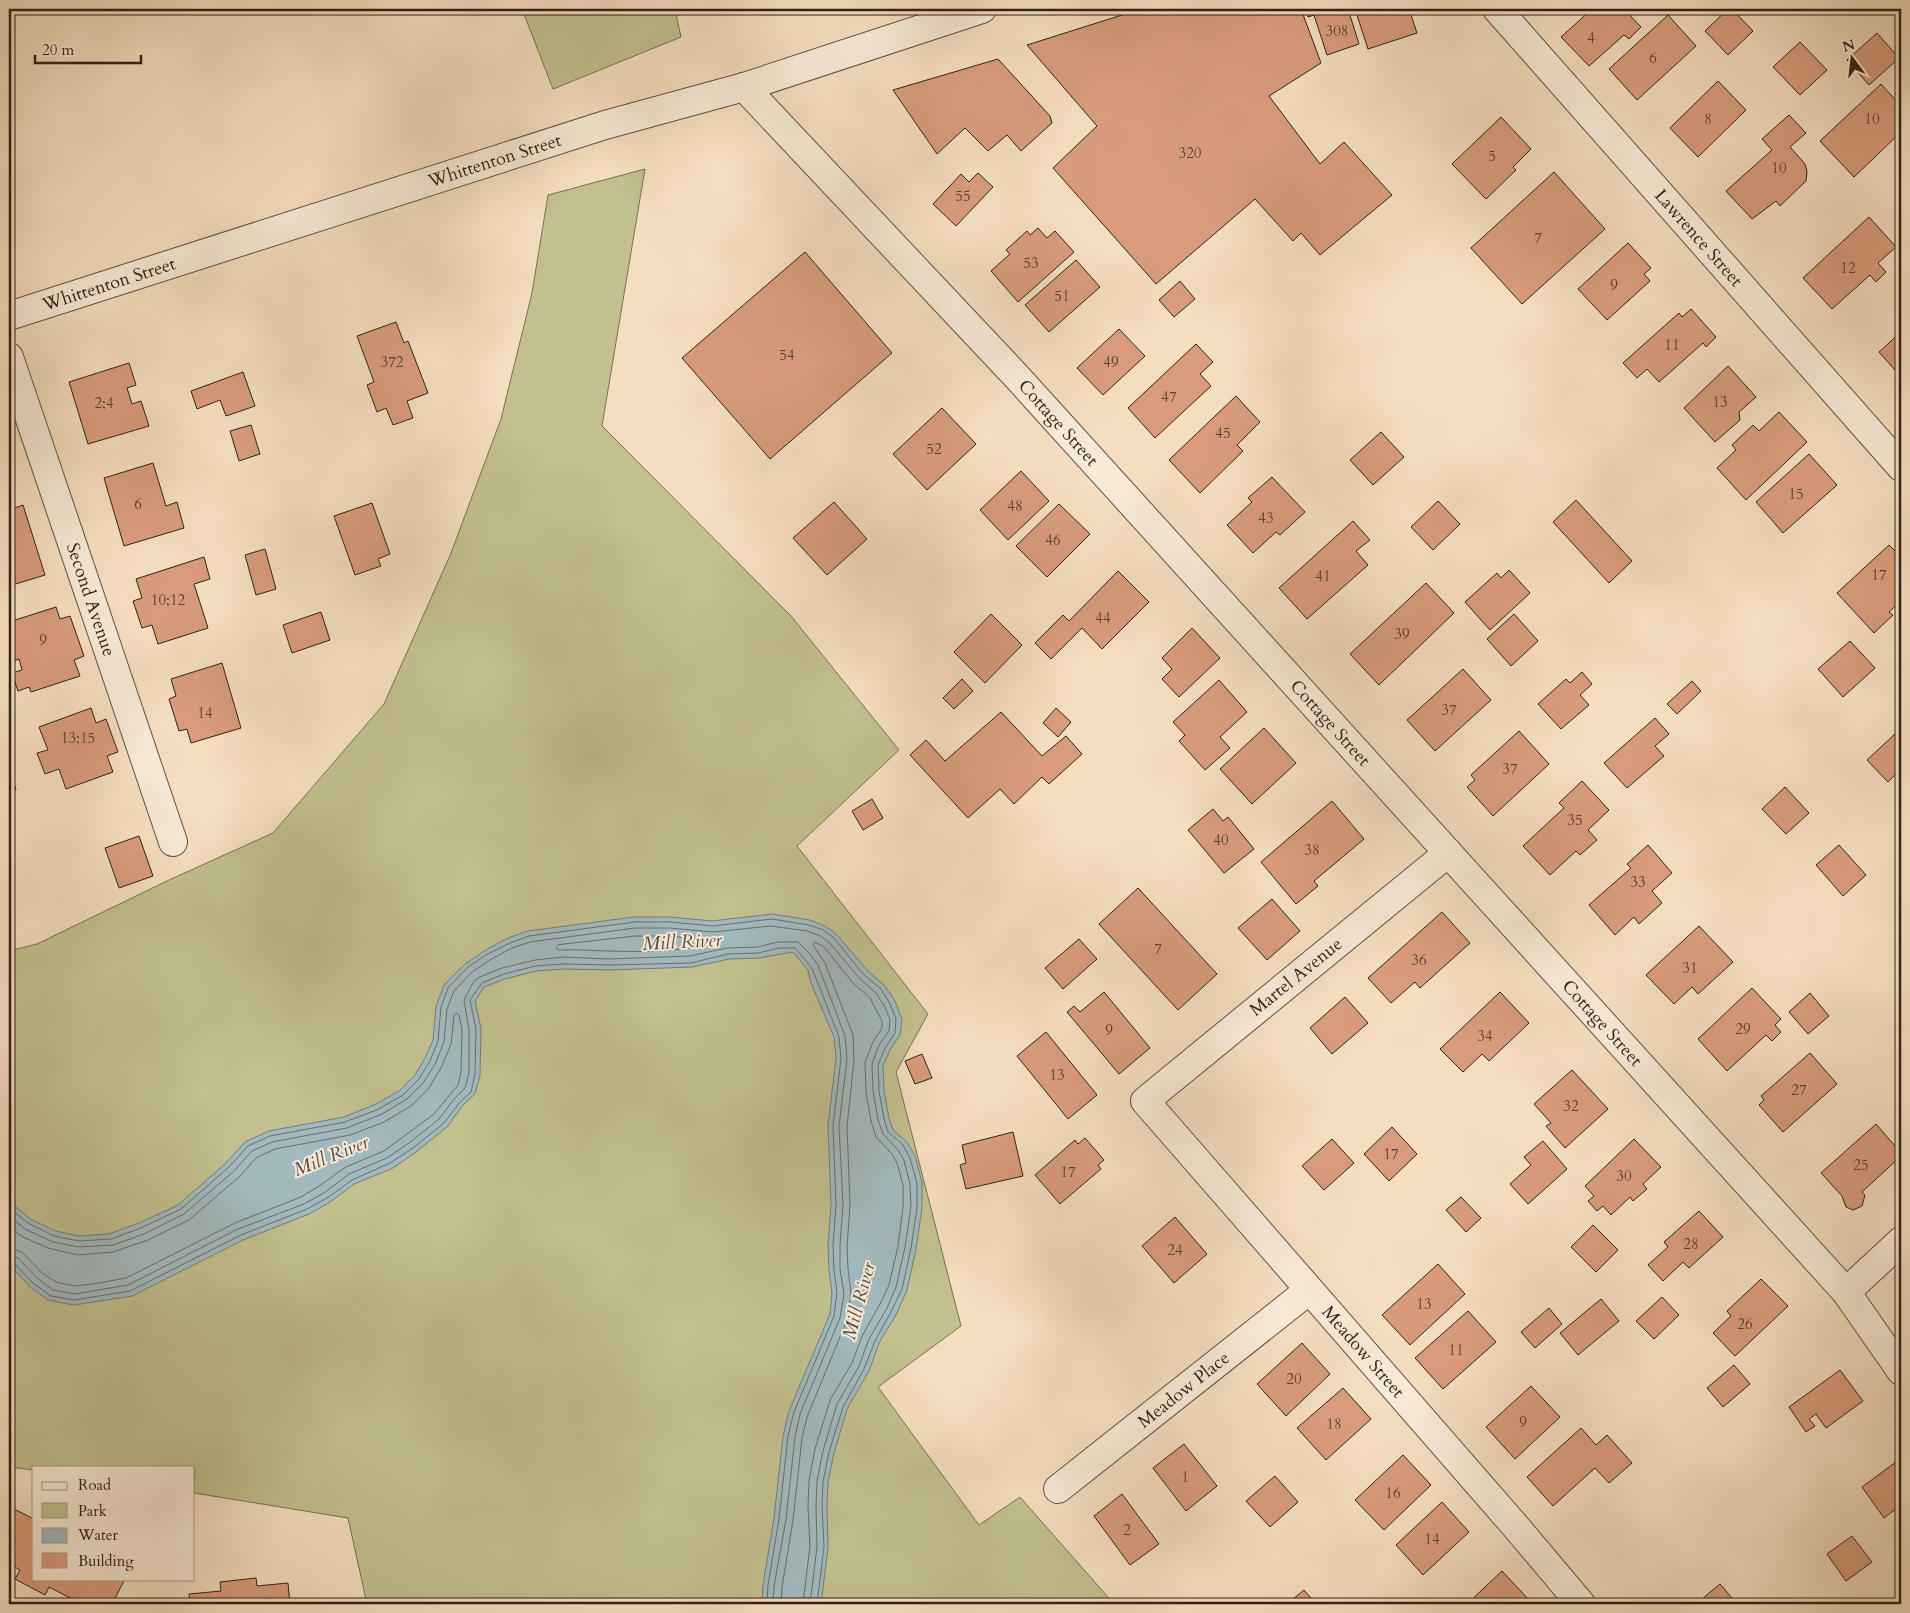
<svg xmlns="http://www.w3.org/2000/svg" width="1910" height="1613" font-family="Cardo,serif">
<rect width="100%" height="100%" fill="#f5dec0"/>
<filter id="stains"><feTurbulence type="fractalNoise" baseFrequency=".004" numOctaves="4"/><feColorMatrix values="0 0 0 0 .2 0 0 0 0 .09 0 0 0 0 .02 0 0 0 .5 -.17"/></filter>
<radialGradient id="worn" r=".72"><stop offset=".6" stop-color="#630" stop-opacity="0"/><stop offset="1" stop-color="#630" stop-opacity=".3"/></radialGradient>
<g fill="#c1c08e" stroke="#787053">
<polygon points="522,9 675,9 681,37 553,89"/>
<polygon points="645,169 602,426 791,616 899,750 797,846 928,1014 896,1072 961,1326 878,1387 979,1525 1020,1497 1114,1604 367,1604 348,1518 194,1493 194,1467 34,1467 34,1470 9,1467 9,951 37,944 169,880 273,833 384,704 451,553 501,419 532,293 548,195"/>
</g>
<polygon fill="#a2b9be" stroke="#747c7c" points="772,914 810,920 825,926 836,934 867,970 885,986 895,1001 902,1019 900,1035 890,1050 883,1066 884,1090 889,1118 893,1130 907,1142 915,1156 922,1182 922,1208 916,1249 907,1290 897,1313 879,1343 869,1371 847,1409 834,1453 828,1482 827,1506 828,1548 821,1604 762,1603 763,1585 774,1518 783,1436 789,1411 830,1314 832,1293 829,1270 828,1246 831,1204 828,1126 836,1058 834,1037 811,983 808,970 793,952 759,958 729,959 692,967 609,970 564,969 536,971 505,979 484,987 475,1001 481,1028 480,1075 475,1094 463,1105 447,1127 416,1152 393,1168 354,1184 330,1202 309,1214 243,1240 132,1296 74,1305 48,1300 30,1287 9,1264 9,1201 30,1219 56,1231 79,1236 109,1234 139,1223 178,1205 226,1163 245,1142 269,1131 344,1117 376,1104 399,1091 415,1075 425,1058 433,1040 436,1006 444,985 465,964 484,951 508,938 528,931 634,917 670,917 712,921"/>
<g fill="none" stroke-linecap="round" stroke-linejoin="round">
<g stroke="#686d6b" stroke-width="1">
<path d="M635 936H670L709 940 711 942 709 944C677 952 642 952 609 951 592 951 575 949 559 950L556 948 558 945Z"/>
<polyline points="9,1208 28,1223 54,1236 79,1241 111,1239 141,1228 181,1209 229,1167 248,1146 270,1136 345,1122 379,1109 403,1095 419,1079 430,1061 438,1041 441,1007 448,988 468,967 486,955 510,943 529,936 635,922 670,922 713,926 772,919 809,925 823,930 833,937 863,974 881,989 890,1004 896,1019 895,1033 885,1048 878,1065 879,1091 884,1119 888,1132 903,1145 910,1158 917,1183 917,1208 911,1248 902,1289 892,1310 875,1341 864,1369 843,1407 829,1452 823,1482 822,1506 824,1547 817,1604"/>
<polyline points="9,1216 25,1229 53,1242 79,1247 113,1245 144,1234 184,1214 234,1171 252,1151 272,1142 347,1128 382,1114 407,1099 423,1083 435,1064 444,1042 447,1009 454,991 472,972 490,960 512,948 530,942 635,928 670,928 713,932 771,926 808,931 820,936 829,942 859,978 876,993 885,1007 890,1020 889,1031 879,1045 872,1064 873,1091 878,1120 883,1134 898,1150 904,1160 910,1184 911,1207 905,1247 896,1287 887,1308 869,1339 859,1366 837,1404 823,1451 817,1481 816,1506 817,1547 810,1604"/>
<polyline points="9,1226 21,1236 48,1248 78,1255 113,1252 148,1240 189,1220 239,1177 256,1158 275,1149 350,1135 384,1122 411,1106 429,1088 442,1066 451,1044 454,1015 456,1013 459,1015 462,1030 461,1073 458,1085 434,1114 384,1151 346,1167 319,1186 301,1197 235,1223 126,1278 99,1283 75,1286 56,1282 42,1273 22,1252 9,1248"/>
<polyline points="9,1255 18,1258 37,1278 53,1290 75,1294 128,1285 238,1229 304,1204 324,1193 349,1174 387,1158 409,1143 439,1119 455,1098 465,1088 469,1073 469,1030 464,1000 474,981 480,977 502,968 535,960 564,957 609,959 690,956 727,948 757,947 778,942 798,942 810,954 818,965 845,1036 847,1059 839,1126 843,1204 840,1246 840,1269 844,1294 840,1318 800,1414 795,1437 786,1519 774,1586 773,1604"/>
<polyline points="9,1262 14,1263 33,1283 51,1296 74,1300 130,1291 241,1235 307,1209 327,1198 352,1180 390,1163 413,1148 444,1123 460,1102 471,1092 475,1074 476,1029 470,1000 482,983 504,974 535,966 564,964 609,965 691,963 728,954 758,953 779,948 795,948 812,968 839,1037 841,1059 833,1126 836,1204 833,1246 834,1270 837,1293 834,1316 794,1412 788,1436 779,1519 768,1585 767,1604"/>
<polyline points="781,1604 782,1587 793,1520 802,1438 807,1417 847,1320 851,1294 848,1268 847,1247 850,1204 847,1126 854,1060 853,1035 825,963 813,945 815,942 824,947 853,983 870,998 882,1021 882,1028 873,1042 865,1062 866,1092 871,1121 876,1137 892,1154 897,1163 903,1185 903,1207 898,1246 889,1285 880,1304 862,1336 852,1363 830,1400 815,1449 809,1481 808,1506 810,1546 803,1604"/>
</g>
</g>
<g fill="#d89c7c" stroke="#2f2118">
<polygon points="1141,9 1301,9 1321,63 1269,96 1320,164 1344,142 1392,195 1320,255 1301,233 1293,241 1255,199 1156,284 1053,168 1097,126 1027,45"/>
<polygon points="1305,9 1348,9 1359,44 1327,55 1314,15 1308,17"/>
<polygon points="1355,9 1409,9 1417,33 1368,49"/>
<polygon points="1592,9 1624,9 1641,27 1629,39 1624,35 1589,66 1561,37"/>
<polygon points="1728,9 1732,9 1753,31 1728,55 1705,31"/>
<polygon points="1668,15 1696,46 1637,100 1609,69"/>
<polygon points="1877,33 1899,58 1869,85 1847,60"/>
<polygon points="1800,42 1827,70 1800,95 1773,67"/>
<polygon points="998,59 1050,116 1052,123 1021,151 1007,135 988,151 965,128 937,154 893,90"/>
<polygon points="1718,81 1746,110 1698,157 1670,128"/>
<polygon points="1881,84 1901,106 1901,132 1854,177 1820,141"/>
<polygon points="1789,115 1806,133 1790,147 1805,164 1807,172 1806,181 1780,206 1776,201 1752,219 1726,191 1772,150 1762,139"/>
<polygon points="1501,117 1531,149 1513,167 1516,170 1486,199 1452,164"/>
<polygon points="1554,172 1605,229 1522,304 1471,248"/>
<polygon points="978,173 993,187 956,226 933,204 961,174 969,182"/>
<polygon points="1869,217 1896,247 1878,263 1886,272 1876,282 1870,275 1832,309 1803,278"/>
<polygon points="1038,228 1047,238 1055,231 1074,252 1018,302 991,271 1010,254 1006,250 1027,231 1030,235"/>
<polygon points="1628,243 1651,268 1644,274 1650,281 1607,320 1578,289"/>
<polygon points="805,252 892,353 770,459 682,358"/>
<polygon points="1076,260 1100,287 1049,332 1025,305"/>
<polygon points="1180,281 1195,299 1174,317 1159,300"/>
<polygon points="1691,309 1716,337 1706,347 1703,343 1659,382 1647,369 1637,378 1623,363 1679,313 1682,317"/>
<polygon points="396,322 404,343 408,341 428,393 407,401 413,418 393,425 386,408 377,412 367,385 374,382 357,336"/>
<polygon points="1119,329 1145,356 1103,395 1077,368"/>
<polygon points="1901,332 1901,377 1879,352"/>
<polygon points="1196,344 1213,362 1200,374 1211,386 1155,438 1128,408"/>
<polygon points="129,363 136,385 127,388 132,404 141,401 149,426 88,444 69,382"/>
<polygon points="1728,366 1756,397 1739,412 1740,420 1715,442 1684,408"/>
<polygon points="243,372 255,406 226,416 220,400 197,409 191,391"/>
<polygon points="1236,396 1260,422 1237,445 1243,451 1200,493 1169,460"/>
<polygon points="942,408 976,444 927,490 893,454"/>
<polygon points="1779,412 1807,442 1746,500 1717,468 1736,450 1732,445 1753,425 1759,431"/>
<polygon points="251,425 260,454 239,461 230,431"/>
<polygon points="1381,432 1404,457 1373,485 1350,460"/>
<polygon points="1809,454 1837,485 1783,533 1756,502"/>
<polygon points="153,463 166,506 177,502 184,528 124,546 104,478"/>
<polygon points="1021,471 1049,501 1008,540 980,510"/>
<polygon points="1272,477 1305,512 1280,535 1276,532 1253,553 1227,525 1252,502 1248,498"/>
<polygon points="1576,500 1632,561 1609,583 1553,522"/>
<polygon points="1438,501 1460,524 1433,550 1411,527"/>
<polygon points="834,502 867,539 827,575 793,538"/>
<polygon points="372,503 390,554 378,559 381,566 355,575 334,516"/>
<polygon points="1059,504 1090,534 1047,577 1016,546"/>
<polygon points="23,505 45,575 9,586 9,510"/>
<polygon points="1353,521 1370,540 1356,551 1368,565 1307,619 1279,588"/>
<polygon points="1889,545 1901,557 1901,601 1889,612 1893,615 1874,633 1837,593"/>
<polygon points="265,549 276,589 256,595 245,555"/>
<polygon points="204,557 210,579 194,584 208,628 158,644 152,625 142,628 133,601 142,598 136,579"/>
<polygon points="1509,570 1530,593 1490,630 1465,602 1497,573 1501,578"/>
<polygon points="1118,571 1149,602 1102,649 1082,628 1051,659 1035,643 1063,615 1069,621"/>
<polygon points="1426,583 1454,613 1379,685 1350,654"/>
<polygon points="56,607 60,619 70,616 84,656 74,660 80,676 31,692 29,687 18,691 12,673 22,670 19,659 12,662 9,651 9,622"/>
<polygon points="321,612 330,640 292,653 283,625"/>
<polygon points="991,614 1022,645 985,683 954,652"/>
<polygon points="1514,614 1538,641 1511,666 1487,639"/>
<polygon points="1192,628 1220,658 1179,697 1162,679 1172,669 1162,658"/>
<polygon points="1850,641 1875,668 1843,697 1818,669"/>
<polygon points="222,663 241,728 191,743 187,729 179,731 169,699 176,696 171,679"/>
<polygon points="1463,669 1491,700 1435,751 1407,720"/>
<polygon points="1582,672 1592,684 1580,695 1589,705 1561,729 1538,704 1566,679 1570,683"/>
<polygon points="962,679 973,691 954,709 943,698"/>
<polygon points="1219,680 1247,712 1220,737 1230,748 1205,770 1179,741 1185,735 1173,722"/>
<polygon points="1692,681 1701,691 1677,714 1667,704"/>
<polygon points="91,708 96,723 106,719 118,752 107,756 113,772 66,789 59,769 45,774 37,753 48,750 39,727"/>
<polygon points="1056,708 1071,722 1058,737 1043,723"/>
<polygon points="1001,712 1042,756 1066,736 1082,754 1049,784 1042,777 1014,804 1000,789 968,818 910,755 926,740 945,761"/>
<polygon points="1655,718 1669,734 1655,746 1664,756 1627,788 1604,763"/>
<polygon points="1264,728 1296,763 1252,804 1220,769"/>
<polygon points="1519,731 1549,764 1493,816 1467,787 1475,780 1471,775"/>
<polygon points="1895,734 1901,740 1901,769 1888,782 1867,760"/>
<polygon points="9,765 16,790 9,793"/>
<polygon points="1582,781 1609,810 1588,830 1597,840 1580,855 1576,851 1550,875 1523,846 1564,808 1559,803"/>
<polygon points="1785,787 1809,813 1786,834 1762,809"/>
<polygon points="872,799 883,818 863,830 852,811"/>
<polygon points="1332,801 1364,839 1314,881 1318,886 1296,904 1261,862"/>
<polygon points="1213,809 1223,821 1228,817 1254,849 1224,873 1188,830"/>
<polygon points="139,836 153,876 119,888 105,848"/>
<polygon points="1648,845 1672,873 1652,891 1662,903 1639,924 1634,917 1615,935 1589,905 1631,868 1627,864"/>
<polygon points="1839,845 1866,875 1843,896 1816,865"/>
<polygon points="1138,888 1217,974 1178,1010 1099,924"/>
<polygon points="1272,899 1300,931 1267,960 1238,928"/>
<polygon points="1442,912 1470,943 1420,988 1415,982 1391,1003 1368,978"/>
<polygon points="1699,926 1733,962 1698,994 1692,987 1674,1004 1646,975"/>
<polygon points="1079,939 1097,959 1063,989 1045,968"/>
<polygon points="1752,988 1781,1019 1775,1025 1781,1032 1772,1041 1766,1035 1727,1071 1698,1039"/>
<polygon points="1104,992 1150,1048 1119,1074 1067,1012 1074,1006 1080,1012"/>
<polygon points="1500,992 1529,1023 1489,1061 1482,1054 1463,1072 1440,1049"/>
<polygon points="1810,993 1829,1016 1808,1034 1789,1012"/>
<polygon points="1345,997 1368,1023 1332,1054 1310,1028"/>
<polygon points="1046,1032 1097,1095 1068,1119 1017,1056"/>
<polygon points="1810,1053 1837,1084 1783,1132 1759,1105 1764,1100 1761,1096"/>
<polygon points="922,1054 932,1078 915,1084 905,1061"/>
<polygon points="1572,1070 1608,1109 1565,1148 1546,1126 1551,1123 1534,1104"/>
<polygon points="1876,1124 1901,1153 1901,1156 1862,1192 1865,1195 1862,1206 1853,1210 1846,1207 1842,1196 1821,1173"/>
<polygon points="1392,1127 1417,1154 1389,1181 1364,1154"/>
<polygon points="1013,1132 1023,1176 966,1189 960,1165 966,1163 962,1145"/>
<polygon points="1085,1138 1104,1160 1098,1165 1101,1169 1060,1204 1035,1175 1075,1140 1078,1144"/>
<polygon points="1332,1139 1354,1163 1324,1190 1302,1166"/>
<polygon points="1634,1139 1661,1167 1643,1184 1647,1189 1633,1201 1630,1197 1611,1215 1603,1206 1597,1211 1588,1201 1594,1196 1585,1186"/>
<polygon points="1543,1141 1567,1169 1528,1204 1510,1184 1531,1165 1524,1157"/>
<polygon points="1461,1197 1481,1218 1466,1232 1446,1210"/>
<polygon points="1699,1211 1723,1237 1689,1268 1683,1262 1663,1281 1648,1265 1668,1247 1664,1242"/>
<polygon points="1175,1217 1207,1254 1174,1283 1142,1246"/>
<polygon points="1593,1225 1618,1250 1596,1272 1571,1247"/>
<polygon points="1438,1264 1465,1294 1410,1345 1382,1315"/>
<polygon points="1761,1279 1788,1306 1735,1356 1713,1333 1731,1316 1727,1311"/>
<polygon points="1662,1297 1679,1315 1654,1339 1636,1321"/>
<polygon points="1601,1299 1619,1321 1578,1355 1560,1333"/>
<polygon points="1549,1308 1562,1324 1535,1348 1521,1332"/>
<polygon points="1468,1311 1496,1342 1443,1389 1415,1358"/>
<polygon points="1302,1343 1330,1374 1286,1416 1257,1384"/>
<polygon points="1734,1365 1750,1384 1723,1407 1707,1388"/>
<polygon points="1840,1370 1863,1401 1826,1428 1816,1414 1809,1419 1815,1426 1806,1432 1789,1407"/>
<polygon points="1531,1386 1560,1417 1515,1459 1486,1427"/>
<polygon points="1343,1388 1371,1419 1326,1460 1297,1428"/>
<polygon points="1581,1428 1596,1445 1607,1435 1632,1463 1609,1483 1595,1468 1553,1506 1527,1477"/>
<polygon points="1184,1444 1217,1486 1186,1511 1153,1468"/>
<polygon points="1403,1455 1431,1485 1384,1530 1355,1500"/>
<polygon points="1900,1459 1901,1505 1884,1518 1862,1487"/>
<polygon points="1275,1476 1298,1502 1270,1527 1246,1501"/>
<polygon points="1122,1494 1159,1544 1130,1565 1094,1516"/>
<polygon points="1442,1502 1469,1532 1423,1575 1396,1545"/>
<polygon points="14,1509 34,1519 34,1579 125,1579 112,1604 74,1604 76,1601 49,1587 45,1595 15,1579 20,1570 9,1564 9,1516 10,1517"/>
<polygon points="1852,1536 1872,1562 1846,1581 1827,1554"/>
<polygon points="1502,1571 1530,1601 1527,1604 1467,1604"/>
<polygon points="256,1578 257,1586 288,1583 290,1604 190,1604 189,1594 221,1591 220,1582"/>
<polygon points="1720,1584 1737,1604 1696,1604"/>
<polygon points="1304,1590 1316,1604 1287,1604"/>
</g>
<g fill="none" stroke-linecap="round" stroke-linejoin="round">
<defs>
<g id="street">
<path id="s1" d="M1497 9 1901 467"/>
<path id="s2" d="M744 87 1018 378 1846 1292 1901 1371"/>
<path id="s3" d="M9 316 605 125 744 87 982 9"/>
<path id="s4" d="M9 357 173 842"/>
<path id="s5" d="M1448 853 1145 1101 1517 1528 1581 1604"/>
<polyline points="1846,1292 1901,1241"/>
<path id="s6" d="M1058 1489 1308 1291"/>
</g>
</defs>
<use href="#street" stroke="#605042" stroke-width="30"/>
<use href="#street" stroke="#f8ead6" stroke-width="28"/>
</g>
<g text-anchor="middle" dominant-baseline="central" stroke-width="4" stroke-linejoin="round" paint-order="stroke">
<g font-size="15" fill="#594031">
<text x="1337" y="31">308</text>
<text x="1591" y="38">4</text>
<text x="1653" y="58">6</text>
<text x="1708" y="119">8</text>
<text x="1872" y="119">10</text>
<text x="1190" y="153">320</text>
<text x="1492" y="156">5</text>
<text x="1779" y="168">10</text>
<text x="963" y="196">55</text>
<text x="1538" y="238">7</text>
<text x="1031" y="263">53</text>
<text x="1848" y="268">12</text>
<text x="1614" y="285">9</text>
<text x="1062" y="296">51</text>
<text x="1672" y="345">11</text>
<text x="787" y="355">54</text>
<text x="392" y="362">372</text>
<text x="1111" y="362">49</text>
<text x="1169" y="397">47</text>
<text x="1720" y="402">13</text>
<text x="104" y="403">2;4</text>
<text x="1223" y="433">45</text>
<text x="934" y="449">52</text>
<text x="1796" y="494">15</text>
<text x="138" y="504">6</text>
<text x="1015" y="506">48</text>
<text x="1266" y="518">43</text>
<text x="1053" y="540">46</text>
<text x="1879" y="575">17</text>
<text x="1323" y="576">41</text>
<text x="168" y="600">10;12</text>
<text x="1103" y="618">44</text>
<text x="1402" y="634">39</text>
<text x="43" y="640">9</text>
<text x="1449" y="710">37</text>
<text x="205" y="713">14</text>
<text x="78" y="738">13;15</text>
<text x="1510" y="769">37</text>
<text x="1575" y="820">35</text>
<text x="1221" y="840">40</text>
<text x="1312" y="850">38</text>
<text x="1638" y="882">33</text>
<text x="1158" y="949">7</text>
<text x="1419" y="960">36</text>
<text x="1690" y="968">31</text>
<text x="1743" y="1029">29</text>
<text x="1109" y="1030">9</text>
<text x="1485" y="1036">34</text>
<text x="1057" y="1075">13</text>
<text x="1799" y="1090">27</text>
<text x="1571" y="1106">32</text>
<text x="1391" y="1154">17</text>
<text x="1861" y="1165">25</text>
<text x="1068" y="1172">17</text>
<text x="1624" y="1176">30</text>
<text x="1691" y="1244">28</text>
<text x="1175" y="1250">24</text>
<text x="1424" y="1304">13</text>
<text x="1745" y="1324">26</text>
<text x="1456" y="1350">11</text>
<text x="1294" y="1379">20</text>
<text x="1523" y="1422">9</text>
<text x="1334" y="1424">18</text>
<text x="1185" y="1477">1</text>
<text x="1393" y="1493">16</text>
<text x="1127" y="1530">2</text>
<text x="1432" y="1539">14</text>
</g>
<g font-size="18" fill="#2f2118" stroke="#f8ead6">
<text stroke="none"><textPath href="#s3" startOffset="510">Whittenton Street</textPath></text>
<text stroke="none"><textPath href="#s1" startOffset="305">Lawrence Street</textPath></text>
<text stroke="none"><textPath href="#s3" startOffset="105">Whittenton Street</textPath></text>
<text stroke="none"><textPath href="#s2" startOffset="460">Cottage Street</textPath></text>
<text stroke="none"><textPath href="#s4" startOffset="256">Second Avenue</textPath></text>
<text stroke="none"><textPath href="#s2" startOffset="865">Cottage Street</textPath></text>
<text transform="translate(1296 977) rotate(-39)">Martel Avenue</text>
<text stroke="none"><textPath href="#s2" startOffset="1270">Cottage Street</textPath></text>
<text stroke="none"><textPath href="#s5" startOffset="724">Meadow Street</textPath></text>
<text stroke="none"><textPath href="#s6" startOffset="160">Meadow Place</textPath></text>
</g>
<g font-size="19" font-style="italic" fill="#524f4a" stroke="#f8ead6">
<text transform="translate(682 942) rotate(-3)">Mill River</text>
<text transform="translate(331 1156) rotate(-22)">Mill River</text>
<text transform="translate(859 1301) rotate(-75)">Mill River</text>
</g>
</g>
<rect width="1910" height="1613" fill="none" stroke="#f5dec0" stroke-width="30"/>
<rect x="10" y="10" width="1890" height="1593" fill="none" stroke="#2f2118" stroke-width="2.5"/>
<rect x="15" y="15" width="1880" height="1583" fill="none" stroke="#2f2118"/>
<rect x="32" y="1466" width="162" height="115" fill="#f8ead6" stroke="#a89a8a"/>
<rect x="42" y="1482" width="25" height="8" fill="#f8ead6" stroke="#a89a8a"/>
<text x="78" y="1490" font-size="15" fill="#2f2118">Road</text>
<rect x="42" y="1503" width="25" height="15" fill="#c1c08e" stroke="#a89a8a"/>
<text x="78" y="1516" font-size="15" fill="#2f2118">Park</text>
<rect x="42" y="1528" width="25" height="15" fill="#a2b9be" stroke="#a89a8a"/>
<text x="78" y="1540" font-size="15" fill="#2f2118">Water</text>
<rect x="42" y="1553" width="25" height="15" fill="#d89c7c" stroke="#a89a8a"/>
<text x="78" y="1566" font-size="15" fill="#2f2118">Building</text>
<g transform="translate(1852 58) rotate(345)" stroke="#f8ead6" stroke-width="4" paint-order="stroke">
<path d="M0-4L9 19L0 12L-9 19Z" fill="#2f2118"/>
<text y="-8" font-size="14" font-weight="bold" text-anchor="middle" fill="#2f2118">N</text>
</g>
<path d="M35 55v8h106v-8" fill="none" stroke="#2f2118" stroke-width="2.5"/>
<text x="42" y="55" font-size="15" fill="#2f2118" stroke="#f8ead6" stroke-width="4" paint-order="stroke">20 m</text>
<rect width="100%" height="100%" filter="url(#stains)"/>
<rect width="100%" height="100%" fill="url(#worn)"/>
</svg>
